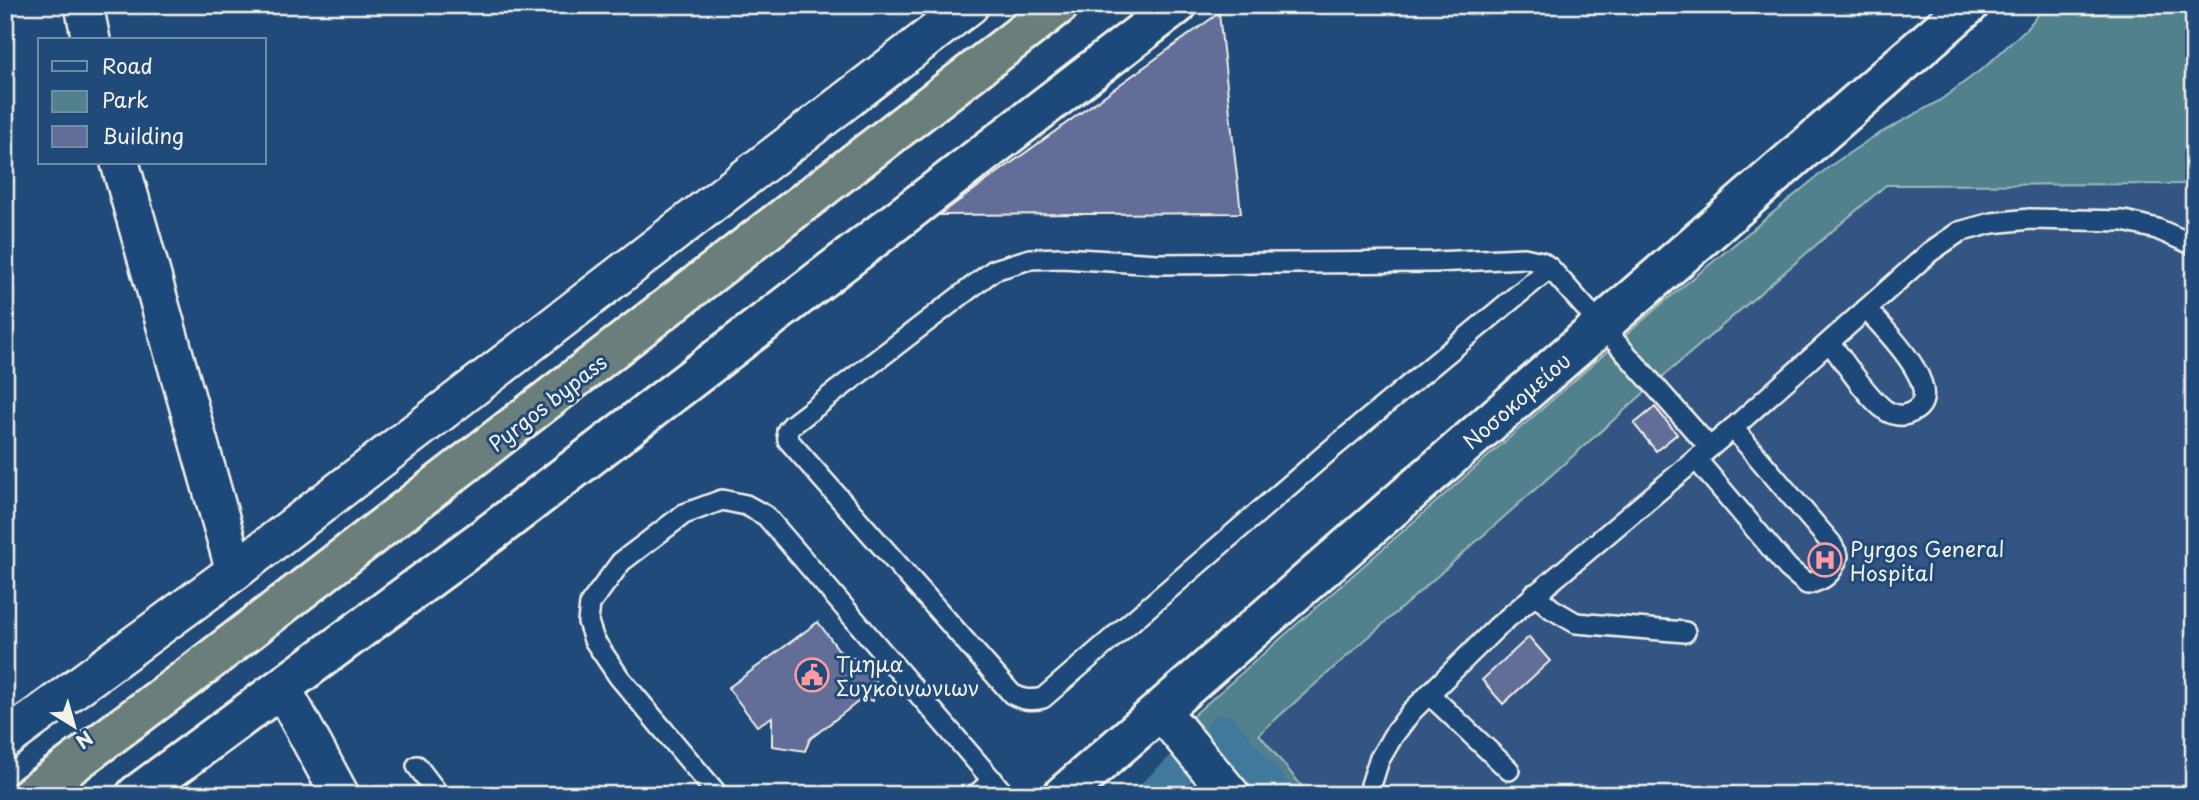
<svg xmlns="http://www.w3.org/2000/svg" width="2199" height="800" font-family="'Playpen Sans',sans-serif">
<rect width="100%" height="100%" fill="#1f4a7a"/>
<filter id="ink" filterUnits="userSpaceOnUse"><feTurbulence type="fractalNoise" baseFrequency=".0143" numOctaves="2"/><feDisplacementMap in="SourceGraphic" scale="14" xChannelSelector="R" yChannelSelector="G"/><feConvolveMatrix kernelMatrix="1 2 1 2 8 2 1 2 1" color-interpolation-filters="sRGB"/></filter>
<g filter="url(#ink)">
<polygon fill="#335583" points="2194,184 2194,795 1309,795 1259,735 1653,385 1886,185"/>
<polygon fill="#51818c" stroke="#a2b9ba" stroke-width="2" points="2046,5 2194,5 2194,184 1886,185 1653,385 1259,734 1309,795 1251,795 1188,720 1659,306 1830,166 1873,137 1939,101 1986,66 2028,27"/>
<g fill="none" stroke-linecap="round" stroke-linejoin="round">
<g stroke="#40799b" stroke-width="33">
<polyline points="1223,731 1277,795"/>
<polyline points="1153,795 1184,766"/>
</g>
</g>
<g fill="#636e98" stroke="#f4f1e8" stroke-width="2">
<polygon points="1219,13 1241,213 939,215"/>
<polygon points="1655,407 1677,434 1656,451 1634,424"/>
<polygon points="818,622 844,657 878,661 873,701 863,698 810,739 805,751 772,746 772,717 757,726 728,688"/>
<polygon points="1529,637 1550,661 1503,704 1482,680"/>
</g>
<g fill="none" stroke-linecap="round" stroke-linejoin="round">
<defs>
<g id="lane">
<path d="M1550 268 1328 452 1043 698C1031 701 1023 700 1012 694L788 440 787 431 792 425 994 270 1030 259 1062 258 1158 264 1435 262 1524 258 1542 262 1550 268 1709 447"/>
<path d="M1830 343C1844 361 1867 397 1885 410 1892 415 1902 417 1910 413 1953 395 1881 326 1866 309"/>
<path d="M1696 459 1788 568 1807 584C1825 580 1832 574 1838 556L1831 543 1733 428"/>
<polyline points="1534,594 1552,609 1576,623 1685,632"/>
<polyline points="1429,694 1509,770"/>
<polyline points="417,766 439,795"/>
<polyline points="718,795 619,677 594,640 588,622 590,604 621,562 684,514 722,500 746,505 766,516 1005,795"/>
<polyline points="976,795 993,780"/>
<polyline points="1372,795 1371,785 1379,760 1393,736 1411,712 1497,627 1733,428 1930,252 1959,232 1992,223 2030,219 2124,221 2157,229 2194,245"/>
</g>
<g id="street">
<polyline points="84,5 91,40"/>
<polyline points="120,163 235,571"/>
<polyline points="282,688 340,795"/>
<polyline points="1161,711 1231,795"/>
<polyline points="5,740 235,571 970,5"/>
</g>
<g id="secondary">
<polyline points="136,795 492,532 1177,5"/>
<polyline points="1063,795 1969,5"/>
</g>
<polyline id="highway" points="31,795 186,679 1059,5"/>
</defs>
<use href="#lane" stroke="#f4f1e8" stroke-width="24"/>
<use href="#street" stroke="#f4f1e8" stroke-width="42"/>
<use href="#secondary" stroke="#f4f1e8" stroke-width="44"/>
<use href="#highway" stroke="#f4f1e8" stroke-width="44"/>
<use href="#lane" stroke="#1f4a7a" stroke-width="19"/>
<use href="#street" stroke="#1f4a7a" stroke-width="37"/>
<use href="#secondary" stroke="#1f4a7a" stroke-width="38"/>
<use href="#highway" stroke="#6a7f7c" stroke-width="38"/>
</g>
</g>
<defs>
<symbol id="hospital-ring" viewBox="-11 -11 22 22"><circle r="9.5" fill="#1f4a7a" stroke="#ff9aa2" stroke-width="1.5"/><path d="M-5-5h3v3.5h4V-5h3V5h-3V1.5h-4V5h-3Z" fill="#ff9aa2"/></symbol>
<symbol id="civic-ring" viewBox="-11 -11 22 22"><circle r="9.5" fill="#1f4a7a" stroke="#ff9aa2" stroke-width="1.5"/><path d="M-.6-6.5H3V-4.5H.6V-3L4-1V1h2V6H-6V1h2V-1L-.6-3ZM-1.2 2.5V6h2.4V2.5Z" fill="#ff9aa2"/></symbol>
</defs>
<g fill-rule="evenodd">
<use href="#hospital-ring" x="1806" y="541" width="38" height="38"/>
<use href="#civic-ring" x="793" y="656" width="38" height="38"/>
</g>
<g text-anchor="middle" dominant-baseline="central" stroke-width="6" stroke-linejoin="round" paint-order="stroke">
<g font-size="21" fill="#f4f1e8" stroke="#1f4a7a">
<text transform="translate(1516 400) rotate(-41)">Νοσοκομείου</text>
<text transform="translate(547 402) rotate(-38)">Pyrgos bypass</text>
</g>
<g font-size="21" fill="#f4f1e8" stroke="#1f4a7a" text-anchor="start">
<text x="1850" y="548">Pyrgos General<tspan x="1850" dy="24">Hospital</tspan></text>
<text x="836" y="663">Τμημα<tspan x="836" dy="24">Συγκοινωνιων</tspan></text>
</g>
</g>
<rect width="2199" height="800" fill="none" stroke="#1f4a7a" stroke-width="28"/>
<rect x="14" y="14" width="2171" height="772" fill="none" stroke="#f4f1e8" stroke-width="2.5" filter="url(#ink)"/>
<rect x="38" y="38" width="228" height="126" fill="#1f4a7a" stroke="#748da6" stroke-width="2"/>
<rect x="52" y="61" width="35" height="10" fill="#1f4a7a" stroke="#748da6" stroke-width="2"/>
<text x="102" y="74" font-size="21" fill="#f4f1e8">Road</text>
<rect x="52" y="91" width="35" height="21" fill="#51818c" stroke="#748da6" stroke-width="2"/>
<text x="102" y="108" font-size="21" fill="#f4f1e8">Park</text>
<rect x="52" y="126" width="35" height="21" fill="#636e98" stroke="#748da6" stroke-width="2"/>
<text x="102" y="144" font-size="21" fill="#f4f1e8">Building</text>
<g transform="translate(74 726) rotate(143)" stroke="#1f4a7a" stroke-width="5" paint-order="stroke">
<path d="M0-5L12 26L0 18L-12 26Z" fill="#f4f1e8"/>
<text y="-10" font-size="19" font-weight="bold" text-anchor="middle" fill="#f4f1e8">N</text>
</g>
</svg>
